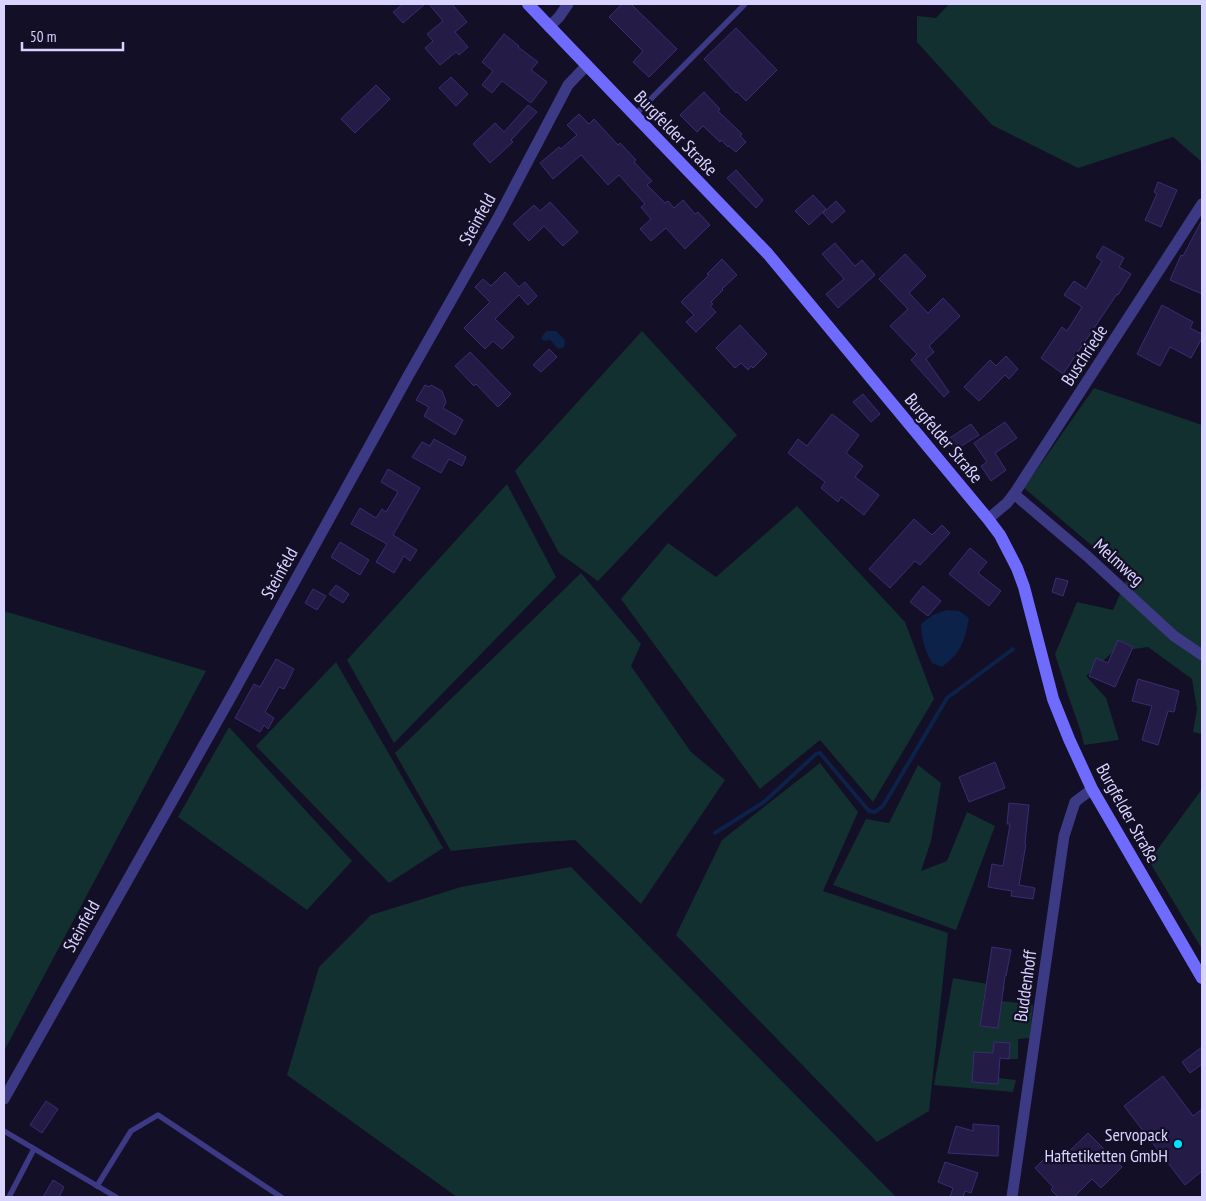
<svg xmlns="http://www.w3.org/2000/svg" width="1206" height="1201" font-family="'PT Sans Narrow',sans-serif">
<rect width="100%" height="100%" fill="#130f26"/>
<g fill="#12302f">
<polygon points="949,4 1202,4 1202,162 1173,137 1078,168 992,125 917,42 917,16 936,18"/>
<polygon points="642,331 737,435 598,581 559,553 515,471"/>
<polygon points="1094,388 1202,425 1202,734 1193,732 1197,709 1192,679 1148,647 1113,652 1086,676 1106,698 1119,740 1084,745 1081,732 1069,698 1055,654 1077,602 1113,610 1128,576 1024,488"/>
<polygon points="507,484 556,577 394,743 347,660"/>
<polygon points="797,506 905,622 934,699 873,802 820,740 760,789 621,599 668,543 716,577"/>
<polygon points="581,573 641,644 631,666 691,752 725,780 641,904 575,840 528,843 451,851 395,753"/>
<polygon points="4,611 206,671 4,1051"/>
<polygon points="336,662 443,848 389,883 256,746"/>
<polygon points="229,727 352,861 307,910 178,817"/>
<polygon points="820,763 858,812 823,891 948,933 929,1111 877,1142 676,935 722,840"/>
<polygon points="918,765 941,783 931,841 921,871 947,861 967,812 995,826 956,930 833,885 866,819 889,823"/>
<polygon points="1202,789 1202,949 1149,861"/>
<polygon points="571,867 896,1197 457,1197 287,1075 319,967 371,915 461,887"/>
<polygon points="953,978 1005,987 1003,992 985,990 980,1026 998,1028 1002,1001 1033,1005 1030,1038 1018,1039 1018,1059 1009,1059 1010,1043 994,1042 993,1053 974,1052 972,1082 998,1084 999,1078 1016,1080 1013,1092 934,1085"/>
</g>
<g fill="#0c2248">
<polygon points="546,331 556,331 565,340 564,347 558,349 550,340 544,341 541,338"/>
<path d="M947 610 959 611 969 618C964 642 962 652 942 667L932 663C924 648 922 641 921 624L933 615Z"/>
</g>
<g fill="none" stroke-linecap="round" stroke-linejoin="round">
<polyline stroke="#0c2248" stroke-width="4" points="715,833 764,802 816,754 820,753 869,811 875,812 883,806 947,698 1013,649"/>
</g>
<g fill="#241b47" stroke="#3b2d73">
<polygon points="403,4 425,4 403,23 393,12"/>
<polygon points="429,4 452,4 467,22 455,32 468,47 459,55 456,52 440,65 425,48 433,41 427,34 443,21"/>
<polygon points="622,4 631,4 677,49 649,77 633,62 643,51 609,17"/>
<polygon points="736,28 777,70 746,101 737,92 736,93 704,59"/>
<polygon points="504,34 519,46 518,47 538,62 531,70 547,82 531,103 502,81 492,93 482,85 493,71 482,62"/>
<polygon points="451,77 468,94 456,106 439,88"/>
<polygon points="376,85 390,99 355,133 341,119"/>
<polygon points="704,92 720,109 718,111 742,134 740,136 746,142 736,152 729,146 728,147 721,140 720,142 703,126 697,132 680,115"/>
<polygon points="528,105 537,112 511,140 513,142 490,163 473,144 495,123 504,132"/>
<polygon points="579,114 589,124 594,119 618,145 620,143 636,160 634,162 652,181 647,185 665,203 668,201 674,208 683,200 695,214 698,212 710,225 685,249 666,228 651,241 640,229 651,219 641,207 645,204 619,175 608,185 581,155 553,179 540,163 559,147 561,149 577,135 567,125"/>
<polygon points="736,170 763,200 756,208 727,178"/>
<polygon points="1158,182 1177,190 1161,227 1145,220 1157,194 1154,192"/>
<polygon points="813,195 826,209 809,225 795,211"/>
<polygon points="836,201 845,211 832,223 823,213"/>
<polygon points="550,202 578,232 563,246 544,226 529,241 513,224 534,205 540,211"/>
<polygon points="1202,220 1202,294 1170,280 1181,255 1183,256"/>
<polygon points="835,243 855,266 862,260 875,275 838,308 826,294 844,279 822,254"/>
<polygon points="1103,246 1124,258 1119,267 1131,274 1118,295 1117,294 1063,374 1041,358 1062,327 1067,331 1082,307 1064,295 1074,281 1086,289 1102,261 1096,257"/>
<polygon points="905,254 926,276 909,293 928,313 943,298 960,316 929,346 934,352 926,359 949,392 944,397 911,360 917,354 890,326 908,309 879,279"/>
<polygon points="722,259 737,275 722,289 723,290 711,302 713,304 710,306 716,312 696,332 686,322 694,315 681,302 709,275 707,274"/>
<polygon points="505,272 519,287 525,282 537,296 528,305 519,295 495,319 514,337 502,349 493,341 485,349 464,328 490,302 475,287 483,279 491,286"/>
<polygon points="1162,305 1193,322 1190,328 1202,334 1202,338 1191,358 1170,347 1160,366 1137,354"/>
<polygon points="740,325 767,354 753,368 751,366 748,370 741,363 735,368 716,348"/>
<polygon points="549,349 557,357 541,372 533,365"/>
<polygon points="470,352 511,394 498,407 476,384 474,386 455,366"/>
<polygon points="1006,356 1018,369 1009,379 1005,375 979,401 964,387 990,360 996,366"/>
<polygon points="425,385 429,387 431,385 442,391 446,402 443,408 463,420 455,435 424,416 429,407 416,400"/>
<polygon points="863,394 880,414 871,422 853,402"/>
<polygon points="832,414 859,435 846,453 863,466 855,477 879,495 864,515 841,497 838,502 821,488 825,482 788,453 798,439 807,446"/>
<polygon points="1005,422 1017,438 995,453 1006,470 991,481 981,466 987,462 974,443"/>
<polygon points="971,424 979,435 955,450 948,439"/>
<polygon points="434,439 466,457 462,466 449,459 441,473 412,457 422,442 430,446"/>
<polygon points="388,469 420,488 393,535 417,550 410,561 404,556 394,573 376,562 387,544 351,524 360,508 376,518 382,509 386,512 398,492 381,482"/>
<polygon points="914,519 932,535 942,525 950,533 920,565 915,561 890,588 869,569"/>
<polygon points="340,542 369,560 360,575 331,557"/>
<polygon points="970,548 987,562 978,573 1001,591 989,606 949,574"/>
<polygon points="1056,578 1068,581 1063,596 1052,592"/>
<polygon points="336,585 349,594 343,603 329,594"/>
<polygon points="923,586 941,601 928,616 910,602"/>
<polygon points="313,589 326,596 317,610 305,603"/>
<polygon points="1118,640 1133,647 1115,687 1089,676 1096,658 1108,663"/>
<polygon points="276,659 294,669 284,689 279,687 265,712 274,718 268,729 264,725 260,732 235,718 254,684 260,687"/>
<polygon points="1138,679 1179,691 1174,712 1168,711 1158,745 1142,740 1152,706 1132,701"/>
<polygon points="995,762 1005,788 969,802 959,777"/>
<polygon points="1009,803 1029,805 1025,843 1026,844 1019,885 1035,888 1033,899 1011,896 1012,891 988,887 992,864 1003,866 1010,824 1007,824"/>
<polygon points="992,947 1011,950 1006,976 1005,976 998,1028 980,1026"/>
<polygon points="994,1042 1010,1043 1009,1059 1000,1058 998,1084 972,1082 974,1052 993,1053"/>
<polygon points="1202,1047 1202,1064 1190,1073 1182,1062"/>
<polygon points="1163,1076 1193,1116 1202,1109 1202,1171 1185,1185 1124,1106"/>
<polygon points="46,1101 58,1109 42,1133 30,1125"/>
<polygon points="973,1124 999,1126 998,1156 948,1153 956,1126 973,1131"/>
<polygon points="1088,1133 1122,1167 1101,1188 1092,1179 1074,1197 1058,1197 1051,1190 1053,1187 1035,1168 1050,1153 1059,1161"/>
<polygon points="945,1162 978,1173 971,1193 965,1191 963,1197 950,1197 953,1188 938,1182"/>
<polygon points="53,1180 64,1187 59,1197 43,1197"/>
</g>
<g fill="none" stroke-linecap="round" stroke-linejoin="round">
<g stroke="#3d3a85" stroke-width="5.5">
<polyline points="635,115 744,5"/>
<polyline points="4,1131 116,1197"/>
<polyline points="97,1186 131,1131 158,1115 281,1197"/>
<polyline points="9,1197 34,1149"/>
</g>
<g stroke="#3d3a85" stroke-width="11">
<polyline points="549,27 559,17 568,4"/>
<polyline points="1014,494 1087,556 1174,636 1202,655"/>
<polyline points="988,519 1007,503 1014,494 1202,204"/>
<polyline points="4,1099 232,695 407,378 499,216 568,85 587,65"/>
<polyline points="1012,1197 1064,836 1075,802 1092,789"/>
</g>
<polyline stroke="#6f6bff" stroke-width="12" points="528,4 768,254 988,519 1000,535 1017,568 1024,587 1053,699 1069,739 1092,789 1202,978"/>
</g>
<circle fill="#00e5ff" stroke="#130f26" stroke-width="2" cx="1178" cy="1144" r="5"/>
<g text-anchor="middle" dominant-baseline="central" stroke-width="4.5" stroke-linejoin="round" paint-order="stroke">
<g font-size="18" fill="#d9d4ff" stroke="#130f26">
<text transform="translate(676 133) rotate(46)">Burgfelder Straße</text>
<text transform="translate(477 219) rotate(-61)">Steinfeld</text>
<text transform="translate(1084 355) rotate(-57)">Buschriede</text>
<text transform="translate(944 438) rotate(50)">Burgfelder Straße</text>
<text transform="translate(1119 562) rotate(42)">Melmweg</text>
<text transform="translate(279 573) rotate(-61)">Steinfeld</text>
<text transform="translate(1128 813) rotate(61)">Burgfelder Straße</text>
<text transform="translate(81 926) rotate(-61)">Steinfeld</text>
<text transform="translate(1025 986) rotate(-82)">Buddenhoff</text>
</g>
<g font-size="18" fill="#d9d4ff" stroke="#130f26" text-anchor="end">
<text x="1168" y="1134">Servopack<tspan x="1168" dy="21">Haftetiketten GmbH</tspan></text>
</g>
</g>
<rect width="1206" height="1201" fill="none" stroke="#d9d4ff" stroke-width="10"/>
<path d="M22 42v8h101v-8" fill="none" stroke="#d9d4ff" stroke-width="2.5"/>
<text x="30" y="42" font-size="15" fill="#d9d4ff" stroke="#130f26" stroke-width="4" paint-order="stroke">50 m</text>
</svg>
